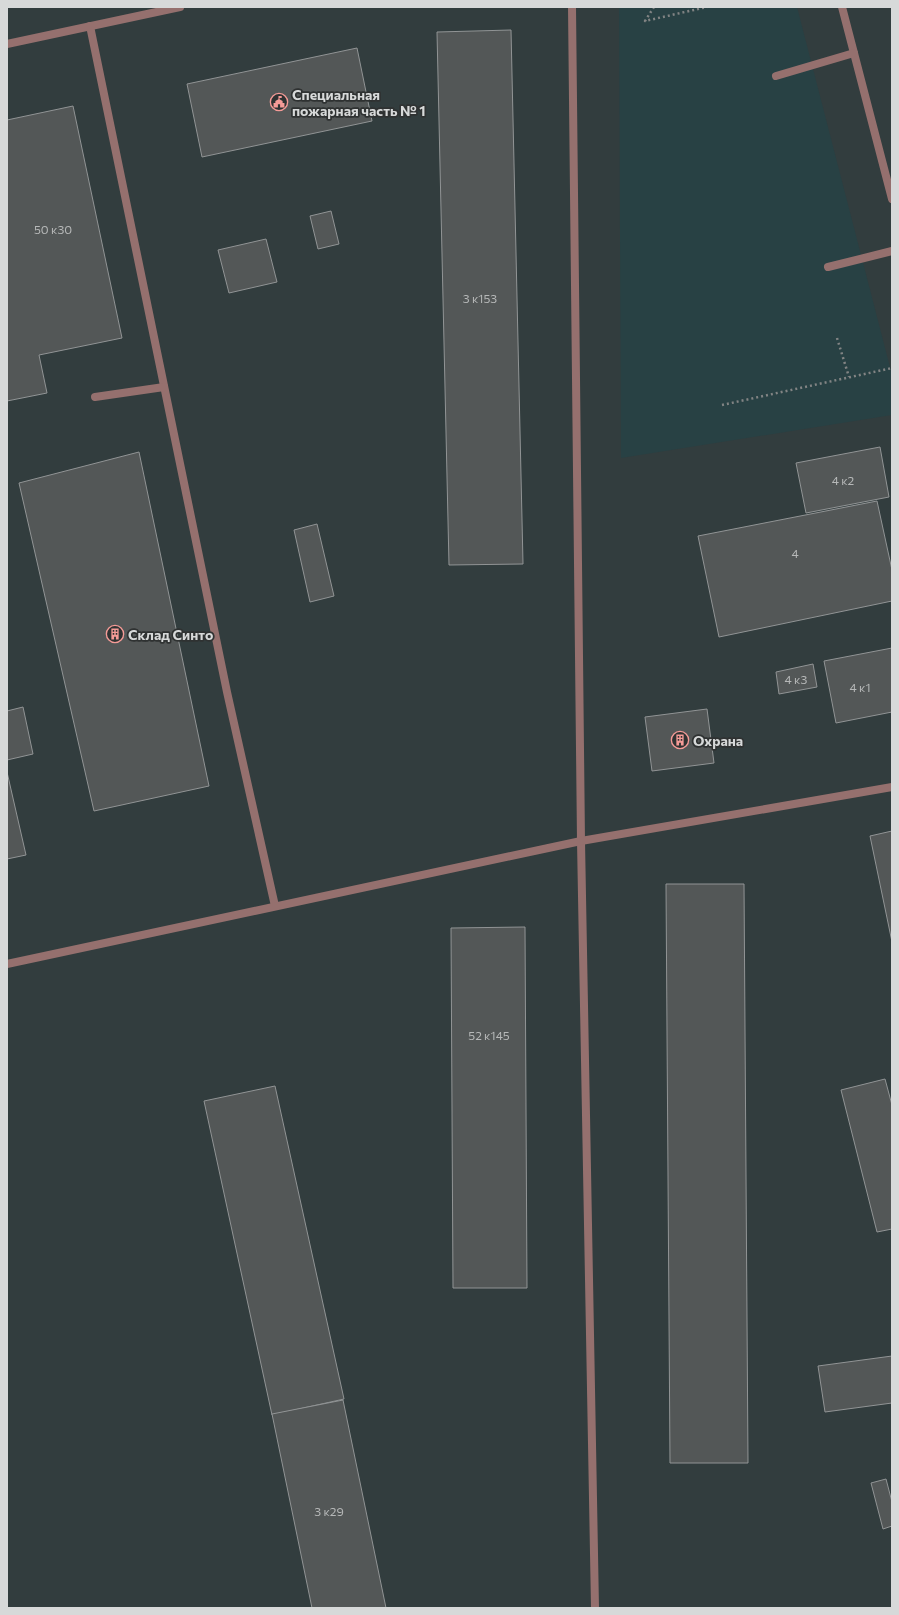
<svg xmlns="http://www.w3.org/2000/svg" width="899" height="1615" font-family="Commissioner,sans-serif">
<rect width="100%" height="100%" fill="#2f3232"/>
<rect fill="#323d3e" x="7" y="7" width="885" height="1601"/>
<polygon fill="#284144" points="619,7 797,7 892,375 892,415 621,458"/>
<g fill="#535757" stroke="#919495">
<polygon points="511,30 523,564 449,565 437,32"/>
<polygon points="357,48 372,121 202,157 187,84"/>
<polygon points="73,106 122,338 39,355 47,393 7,401 7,120"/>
<polygon points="331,211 339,244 318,249 310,216"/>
<polygon points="266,239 277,282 229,293 218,250"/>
<polygon points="880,447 889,497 806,513 796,463"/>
<polygon points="139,452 209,786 94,811 19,483"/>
<polygon points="877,501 892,570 892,601 719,637 698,536"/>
<polygon points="317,524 334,596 310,602 294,530"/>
<polygon points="892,648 892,712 836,723 824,661"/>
<polygon points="813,664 817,687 779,694 776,672"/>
<polygon points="23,707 33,754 7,760 7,711"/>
<polygon points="707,709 714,763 652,771 645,717"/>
<polygon points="7,772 26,855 7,859"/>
<polygon points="892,831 892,942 870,836"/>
<polygon points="666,884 744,884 748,1463 670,1463"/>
<polygon points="525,927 527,1288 453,1288 451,928"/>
<polygon points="885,1079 892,1105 892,1229 877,1232 841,1090"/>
<polygon points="275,1086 344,1399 272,1415 204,1101"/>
<polygon points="892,1356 892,1403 825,1412 818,1366"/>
<polygon points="343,1400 386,1608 312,1608 272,1414"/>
<polygon points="886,1479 892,1502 892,1526 883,1529 871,1483"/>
</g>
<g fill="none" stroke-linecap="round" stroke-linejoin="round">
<g stroke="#828484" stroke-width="2.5" stroke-dasharray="2 3" stroke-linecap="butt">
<polyline points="654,7 645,21 707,7"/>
<polyline points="837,338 849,377"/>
<polyline points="722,405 892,368"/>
</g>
<g stroke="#95706e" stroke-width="8">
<polyline points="572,7 581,841 595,1608"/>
<polyline points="842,7 892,199"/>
<polyline points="90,26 227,692 275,906"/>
<polyline points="7,44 180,7"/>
<polyline points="776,76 854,53"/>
<polyline points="828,267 892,251"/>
<polyline points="95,397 164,387"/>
<polyline points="7,964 581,841 892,787"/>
</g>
</g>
<defs>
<symbol id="civic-ring" viewBox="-11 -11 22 22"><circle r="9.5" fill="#2f3232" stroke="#f59b97" stroke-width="1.5"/><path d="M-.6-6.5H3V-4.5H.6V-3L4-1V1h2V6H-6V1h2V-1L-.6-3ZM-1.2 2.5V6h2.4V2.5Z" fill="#f59b97"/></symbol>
<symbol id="building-ring" viewBox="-11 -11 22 22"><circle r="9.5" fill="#2f3232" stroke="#f59b97" stroke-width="1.5"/><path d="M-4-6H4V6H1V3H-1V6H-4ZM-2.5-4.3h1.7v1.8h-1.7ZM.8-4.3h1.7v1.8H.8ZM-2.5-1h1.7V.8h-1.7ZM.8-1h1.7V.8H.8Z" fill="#f59b97"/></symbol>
</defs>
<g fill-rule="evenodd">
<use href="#civic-ring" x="269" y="92" width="20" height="20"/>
<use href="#building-ring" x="105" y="624" width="20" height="20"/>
<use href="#building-ring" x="670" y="730" width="20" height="20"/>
</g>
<g text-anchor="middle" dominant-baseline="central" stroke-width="3.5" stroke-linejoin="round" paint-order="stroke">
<g font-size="12" fill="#b6b8b8">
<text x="53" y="229">50 к30</text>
<text x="480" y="298">3 к153</text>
<text x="843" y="480">4 к2</text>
<text x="795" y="553">4</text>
<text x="796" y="679">4 к3</text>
<text x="860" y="687">4 к1</text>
<text x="489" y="1035">52 к145</text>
<text x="329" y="1511">3 к29</text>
</g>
<g font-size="14" font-weight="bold" fill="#d7d9d9" stroke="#2f3232" text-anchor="start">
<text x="292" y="94">Специальная<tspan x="292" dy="16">пожарная часть № 1</tspan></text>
<text x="128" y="634">Склад Синто</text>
<text x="693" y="740">Охрана</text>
</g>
</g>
<rect width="899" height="1615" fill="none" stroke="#d7d9d9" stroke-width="16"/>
</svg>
